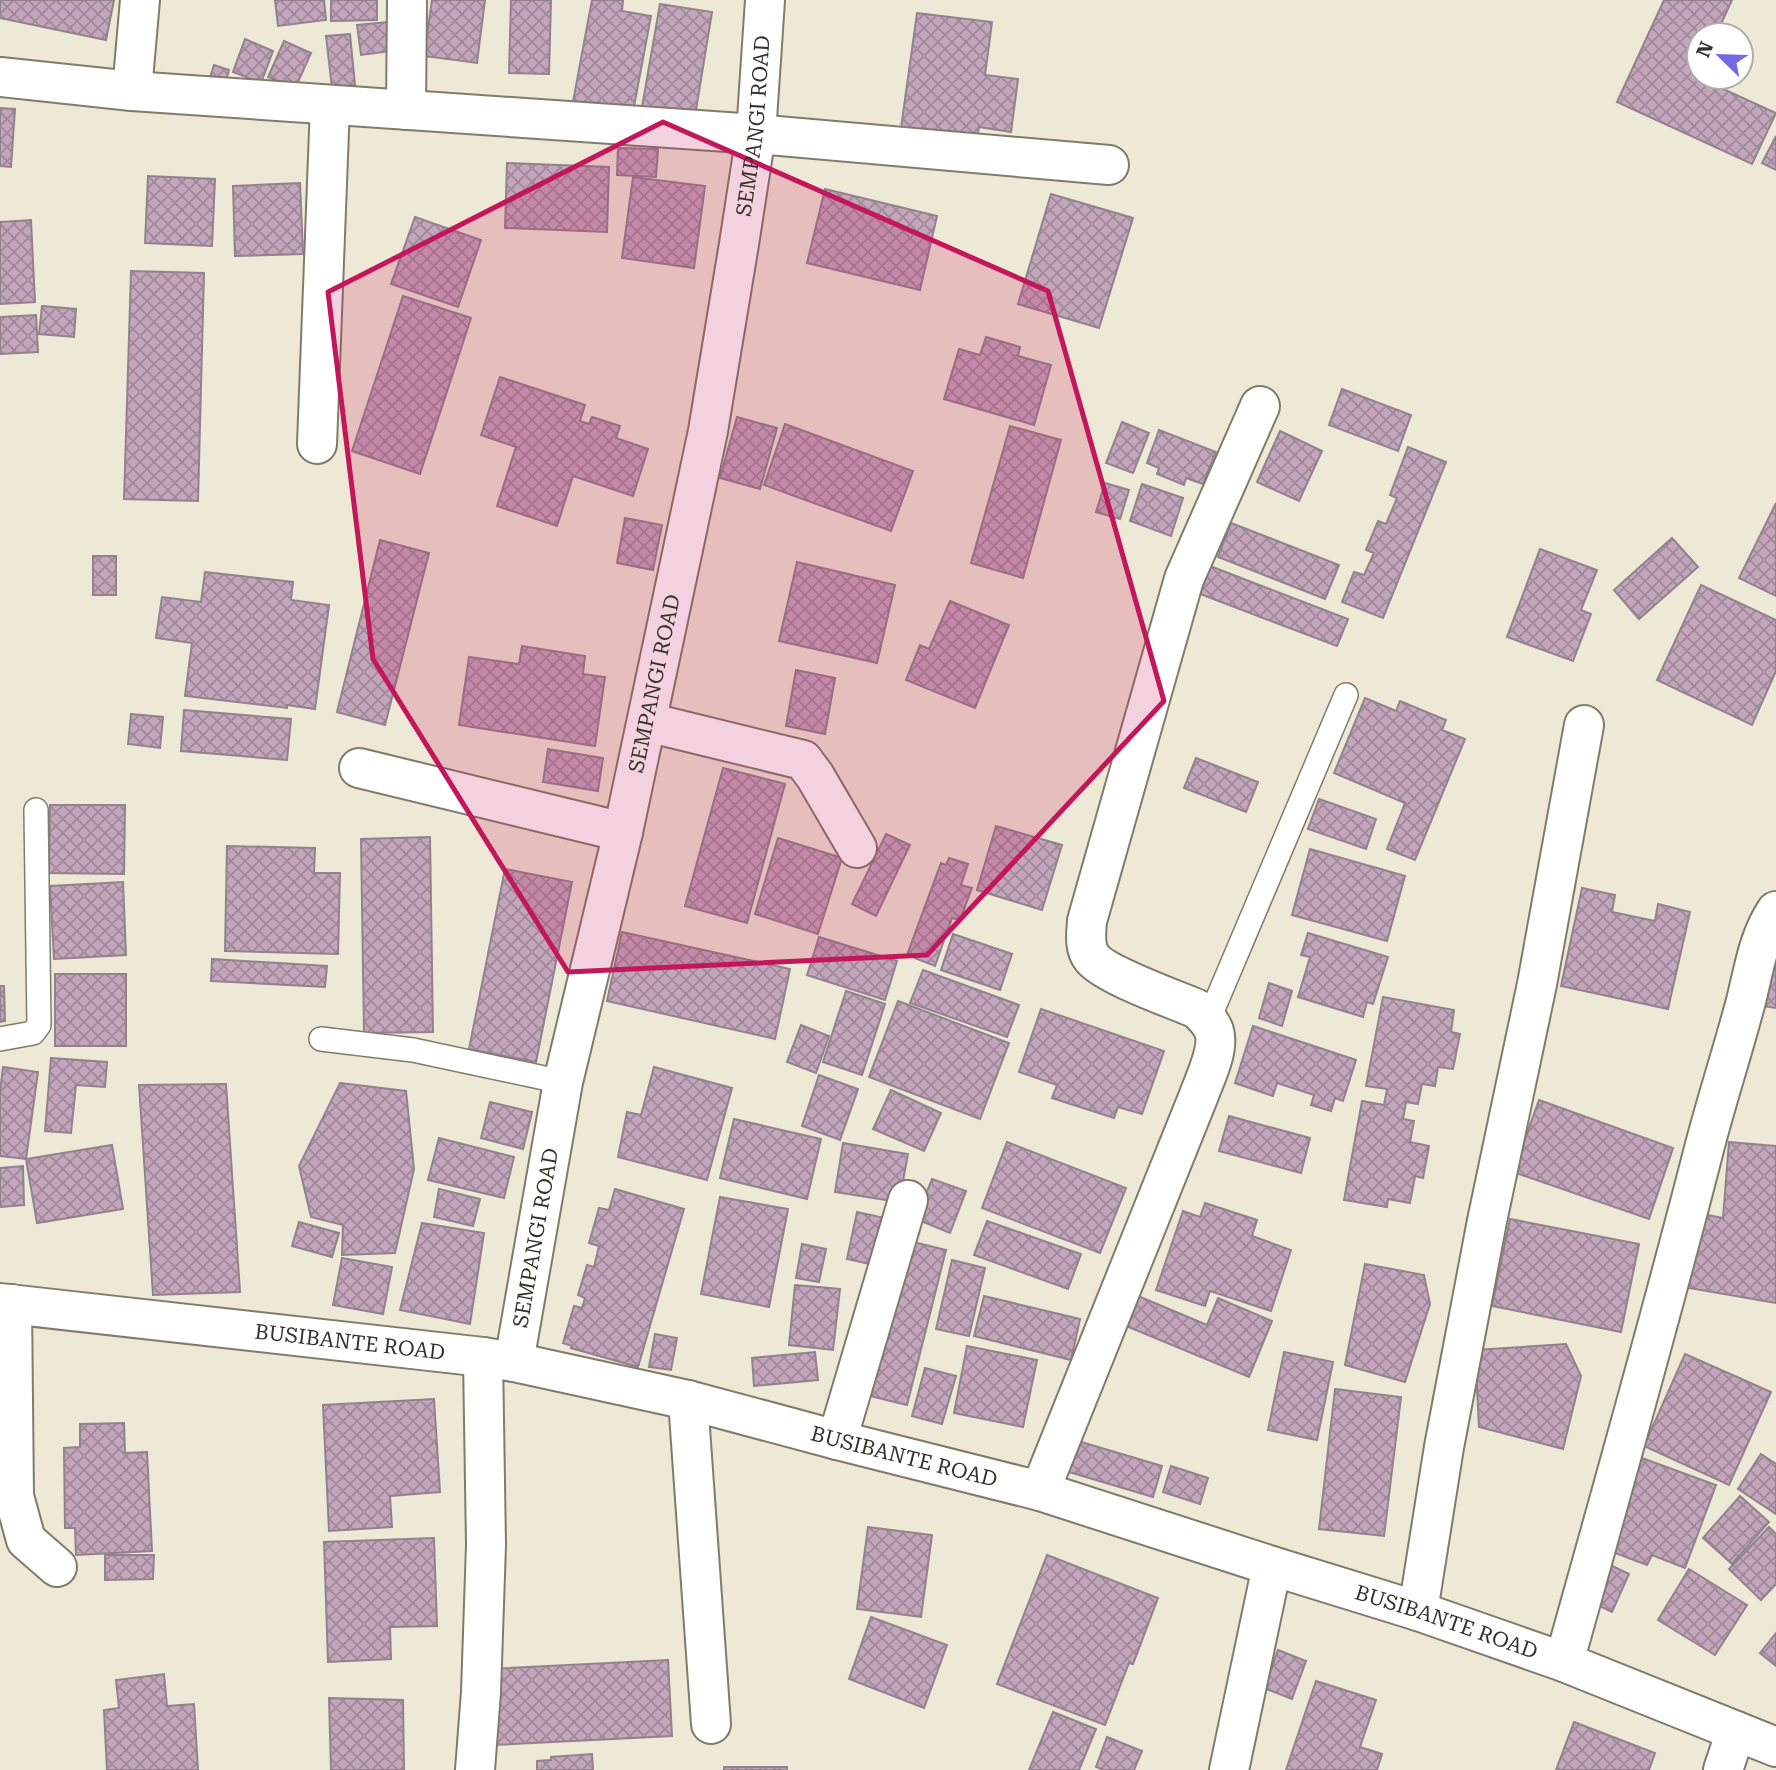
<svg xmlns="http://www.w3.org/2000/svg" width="1776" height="1770" font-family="'Roboto Serif',serif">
<defs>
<pattern id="building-cross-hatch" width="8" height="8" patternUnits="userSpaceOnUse" patternTransform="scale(1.75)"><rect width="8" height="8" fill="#c4a6bc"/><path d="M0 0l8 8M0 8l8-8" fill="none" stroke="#a08899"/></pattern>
</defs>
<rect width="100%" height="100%" fill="#eee8d6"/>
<g fill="url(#building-cross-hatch)" stroke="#91828d" stroke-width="2">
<polygon points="0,0 114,0 106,40 0,18"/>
<polygon points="275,0 324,0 326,20 278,26"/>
<polygon points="331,0 377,0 377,20 331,21"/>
<polygon points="432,0 485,0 477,63 424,56"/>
<polygon points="511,0 551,0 549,74 509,73"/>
<polygon points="592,0 623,0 622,11 651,16 632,117 572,107"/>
<polygon points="1664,0 1732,0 1716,35 1699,35 1699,72 1697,77 1776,113 1752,164 1617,102"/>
<polygon points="660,4 712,12 695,116 642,107"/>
<polygon points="917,13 992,22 985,75 1018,79 1011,132 979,127 977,138 901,128"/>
<polygon points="388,22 392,51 361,55 357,25"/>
<polygon points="350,34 355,85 332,88 326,36"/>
<polygon points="245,39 273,51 261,83 233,72"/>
<polygon points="284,41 311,53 295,89 268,77"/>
<polygon points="214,65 229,70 223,91 207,87"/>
<polygon points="0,108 15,109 11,167 0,166"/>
<polygon points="1776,136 1776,170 1762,163"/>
<polygon points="618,148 658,149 656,177 617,175"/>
<polygon points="507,163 609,167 607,232 505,228"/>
<polygon points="148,176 215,179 212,246 145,243"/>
<polygon points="633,177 705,186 694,268 622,258"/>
<polygon points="300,183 303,254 235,256 233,186"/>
<polygon points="825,189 937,216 920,290 807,263"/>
<polygon points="1051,194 1133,218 1099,328 1018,304"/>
<polygon points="415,217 481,240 458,307 391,284"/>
<polygon points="31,220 35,302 0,304 0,222"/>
<polygon points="131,271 204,273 198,501 124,499"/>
<polygon points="403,296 471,318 420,474 352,451"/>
<polygon points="42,306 76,309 74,337 39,334"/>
<polygon points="36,315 38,352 0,354 0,317"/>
<polygon points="986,337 1020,347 1018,356 1051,365 1034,425 944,399 959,349 980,355"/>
<polygon points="500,377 585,405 580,421 589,424 592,417 620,426 616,438 648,449 633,496 573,476 557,526 497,506 516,447 481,435"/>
<polygon points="1342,389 1411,415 1398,451 1329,425"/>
<polygon points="737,417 777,428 760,489 720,478"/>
<polygon points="1122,422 1149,433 1133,473 1106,463"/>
<polygon points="785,424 913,471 891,531 764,485"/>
<polygon points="1010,426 1061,440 1023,578 971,563"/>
<polygon points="1159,430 1216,452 1203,484 1186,478 1184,485 1157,474 1159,468 1147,463"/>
<polygon points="1280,431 1322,451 1299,501 1257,482"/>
<polygon points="1408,447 1446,462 1383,618 1342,602 1354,572 1364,575 1374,553 1366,550 1378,521 1386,524 1397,498 1390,495"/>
<polygon points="1105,483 1129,490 1120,519 1096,512"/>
<polygon points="1142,484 1183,498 1171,536 1130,521"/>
<polygon points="1776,503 1776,596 1739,578"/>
<polygon points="625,518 662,525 653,570 617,563"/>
<polygon points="1231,523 1339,565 1325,599 1218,557"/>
<polygon points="1672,538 1698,567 1639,619 1614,590"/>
<polygon points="380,540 429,553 385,725 337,712"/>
<polygon points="1540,549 1597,570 1581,610 1591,614 1573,661 1507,637"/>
<rect x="93" y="556" width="23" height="39"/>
<polygon points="797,562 895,585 877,663 779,641"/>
<polygon points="1210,566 1348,619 1337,646 1200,594"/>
<polygon points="205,572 293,582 291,600 329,605 315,709 287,705 287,708 185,696 192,643 156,638 162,597 201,602"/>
<polygon points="1701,585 1776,620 1776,671 1752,725 1657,680"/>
<polygon points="950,601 1009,625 975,708 906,680 920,645 929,649"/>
<polygon points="522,646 585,656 583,674 605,677 595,746 459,725 469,657 519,664"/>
<polygon points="796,670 835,678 825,734 786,726"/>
<polygon points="1365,698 1396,711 1400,701 1446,720 1442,730 1465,739 1415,860 1387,849 1405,803 1334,773"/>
<polygon points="184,710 291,719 287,760 181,751"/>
<polygon points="131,714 163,717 160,748 128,744"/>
<polygon points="548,749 603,758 598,791 543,782"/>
<polygon points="1196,758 1258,782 1246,812 1184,788"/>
<polygon points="723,768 785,784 747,923 685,906"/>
<polygon points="1319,799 1376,819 1366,849 1308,829"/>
<polygon points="50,805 125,805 124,874 49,873"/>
<polygon points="996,826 1062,845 1042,910 977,890"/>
<polygon points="886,834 910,845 876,916 852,904"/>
<polygon points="430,837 433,1032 364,1033 361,839"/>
<polygon points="778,838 842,858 818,934 755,914"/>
<polygon points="227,846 315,848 314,873 340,873 338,954 225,951"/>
<polygon points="1310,849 1405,876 1387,941 1292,915"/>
<polygon points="949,858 968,864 961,885 972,888 960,920 952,918 935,966 907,955 941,863 946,865"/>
<polygon points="505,869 572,882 536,1062 469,1049"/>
<polygon points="123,882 126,955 54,959 50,886"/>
<polygon points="1582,888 1615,895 1612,912 1655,921 1658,904 1690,912 1668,1009 1561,986"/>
<polygon points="622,932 790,969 775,1039 607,1001"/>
<polygon points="1308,933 1388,957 1373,1004 1367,1002 1363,1017 1298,997 1310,957 1301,955"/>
<polygon points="953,934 1012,954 1000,990 941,970"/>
<polygon points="819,937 897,961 885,1000 807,975"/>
<polygon points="1776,948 1776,1008 1762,1006"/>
<polygon points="212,959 327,966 325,987 211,981"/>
<polygon points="923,970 1019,1005 1007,1037 910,1003"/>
<rect x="55" y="974" width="71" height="72"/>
<polygon points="1269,983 1292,991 1282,1026 1259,1018"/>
<polygon points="0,986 4,986 5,1021 0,1022"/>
<polygon points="846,991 885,1004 862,1075 823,1062"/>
<polygon points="1383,997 1454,1010 1451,1032 1460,1034 1453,1069 1438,1067 1435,1086 1422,1084 1418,1104 1406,1102 1403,1119 1414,1121 1410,1142 1429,1146 1423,1178 1415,1176 1410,1203 1388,1199 1387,1207 1344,1200 1362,1101 1384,1105 1387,1089 1366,1086"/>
<polygon points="898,1001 1009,1043 980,1119 869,1077"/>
<polygon points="1041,1009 1164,1051 1142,1114 1118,1107 1114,1118 1052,1098 1057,1085 1019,1072"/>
<polygon points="801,1025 829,1036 816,1073 787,1062"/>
<polygon points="1253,1026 1356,1060 1343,1101 1335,1098 1331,1111 1311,1105 1314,1095 1277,1083 1273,1096 1235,1083"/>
<polygon points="51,1058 107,1062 105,1087 76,1085 71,1133 45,1131"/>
<polygon points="3,1067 38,1072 26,1159 0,1156 0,1092"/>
<polygon points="654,1067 732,1088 707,1180 618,1157 627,1112 641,1115"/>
<polygon points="819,1075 858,1089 840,1140 802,1126"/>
<polygon points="340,1083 406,1091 414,1169 395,1253 342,1255 343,1225 311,1217 299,1166"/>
<polygon points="226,1084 240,1292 153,1295 139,1085"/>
<polygon points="891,1090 941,1113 924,1151 873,1129"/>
<polygon points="1539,1100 1673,1148 1649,1219 1513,1172"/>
<polygon points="490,1102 532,1112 523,1149 481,1138"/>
<polygon points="1229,1116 1310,1138 1301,1173 1219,1151"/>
<polygon points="734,1119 821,1139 807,1199 720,1178"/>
<polygon points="439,1138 514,1157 504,1198 428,1180"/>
<polygon points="1007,1142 1126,1188 1100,1253 982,1208"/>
<polygon points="1729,1142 1776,1146 1776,1303 1689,1288 1702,1214 1723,1218"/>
<polygon points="843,1143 908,1154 899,1202 835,1192"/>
<polygon points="112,1145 123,1209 37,1223 26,1159"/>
<polygon points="23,1166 24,1205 0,1207 0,1168"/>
<polygon points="932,1179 966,1191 950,1233 916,1219"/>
<polygon points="439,1189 480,1199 473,1226 434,1217"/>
<polygon points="615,1189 684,1209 638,1367 571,1348 572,1346 563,1343 574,1306 582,1308 585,1298 578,1295 587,1265 594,1267 599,1246 589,1243 599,1208 609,1210"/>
<polygon points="720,1197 788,1209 769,1307 701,1294"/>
<polygon points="1205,1203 1257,1220 1252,1236 1291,1250 1271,1311 1210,1291 1205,1306 1156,1290 1183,1211 1200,1217"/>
<polygon points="857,1212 889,1219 879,1266 847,1259"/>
<polygon points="1510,1219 1639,1244 1621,1332 1492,1306"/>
<polygon points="987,1221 1081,1254 1068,1289 974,1255"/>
<polygon points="299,1222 339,1233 332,1257 292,1246"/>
<polygon points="422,1223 484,1233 470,1324 400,1310"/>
<polygon points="905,1240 946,1250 907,1405 866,1395"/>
<polygon points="802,1244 826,1249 819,1282 796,1278"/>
<polygon points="342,1258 392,1267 383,1314 333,1305"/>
<polygon points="952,1260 985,1268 969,1336 936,1329"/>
<polygon points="1365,1264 1424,1275 1430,1304 1405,1382 1345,1365"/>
<polygon points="795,1285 840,1289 833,1350 789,1345"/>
<polygon points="984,1296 1080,1319 1071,1360 974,1336"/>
<polygon points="1138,1296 1207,1325 1218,1298 1272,1321 1249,1377 1126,1326"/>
<polygon points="655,1334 677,1338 671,1370 649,1367"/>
<polygon points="1566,1344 1581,1376 1563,1449 1479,1427 1475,1350"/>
<polygon points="967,1346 1037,1360 1023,1427 954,1413"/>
<polygon points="815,1352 818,1380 754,1386 752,1358"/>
<polygon points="1284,1352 1333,1362 1317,1440 1268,1430"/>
<polygon points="1685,1354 1771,1392 1729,1485 1644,1446"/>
<polygon points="925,1368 956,1376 942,1424 912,1416"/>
<polygon points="1335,1389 1401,1397 1384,1536 1319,1529"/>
<polygon points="434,1399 440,1492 390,1496 392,1527 329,1531 323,1405"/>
<polygon points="124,1423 125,1453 147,1452 152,1551 76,1555 75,1528 65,1528 64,1448 80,1447 80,1424"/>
<polygon points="1078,1441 1162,1466 1153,1497 1069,1472"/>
<polygon points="1761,1454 1776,1464 1776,1514 1738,1489"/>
<polygon points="1642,1458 1716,1485 1685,1568 1652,1555 1647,1565 1607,1550"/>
<polygon points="1171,1466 1208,1478 1200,1504 1163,1492"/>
<polygon points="1740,1496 1769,1522 1732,1564 1703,1538"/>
<polygon points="868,1527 932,1535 921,1617 857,1609"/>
<polygon points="1769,1527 1776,1534 1776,1584 1761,1600 1729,1569"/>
<polygon points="434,1538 437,1626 390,1627 391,1659 328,1662 324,1542"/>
<polygon points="105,1555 154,1555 153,1579 105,1580"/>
<polygon points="1047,1555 1158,1598 1133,1664 1129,1663 1105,1725 997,1684"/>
<polygon points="1604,1562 1629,1574 1612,1612 1587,1600"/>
<polygon points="1689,1569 1747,1605 1715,1655 1658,1620"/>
<polygon points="871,1617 947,1645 924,1708 849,1679"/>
<polygon points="1776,1633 1776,1666 1760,1653"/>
<polygon points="1278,1650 1306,1661 1292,1699 1264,1688"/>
<polygon points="668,1660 672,1736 493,1745 490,1669"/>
<polygon points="164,1674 167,1706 194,1704 198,1770 107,1770 104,1710 119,1708 116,1680"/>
<polygon points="1316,1681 1376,1700 1360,1747 1382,1754 1377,1770 1286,1770"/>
<polygon points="329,1698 403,1700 404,1770 331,1770"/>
<polygon points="1053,1712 1096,1729 1079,1770 1029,1770"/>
<polygon points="1574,1722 1655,1753 1649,1770 1556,1770"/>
<polygon points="1107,1737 1142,1751 1134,1770 1104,1770 1096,1767"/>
<polygon points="592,1754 593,1770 537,1770 537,1761 551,1760 551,1757"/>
<rect x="724" y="1767" width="63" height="3"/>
</g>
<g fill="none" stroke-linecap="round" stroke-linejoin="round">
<defs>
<g id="lane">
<polyline points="1208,1021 1346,695"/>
<polyline points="0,1039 33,1033 39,1025 36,810"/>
<polyline points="321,1039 413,1050 563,1082"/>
</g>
<g id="street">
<polyline points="0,77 132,91 756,134 1109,165"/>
<polyline points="132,91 140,0"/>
<polyline points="406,110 407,0"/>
<polyline points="317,444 330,105"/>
<polyline points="647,722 803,760 815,776 857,848"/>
<polyline points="359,768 623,832"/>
<path id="s1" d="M0 1303 483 1357 514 1362 688 1400 837 1440 1040 1491 1272 1566 1418 1611 1564 1662 1776 1747"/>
<polyline points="12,1304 14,1496 26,1540 57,1567"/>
<path id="s2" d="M514 1362 563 1082 623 832 708 431 739 244 756 134 765 0"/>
<polyline points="688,1400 711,1724"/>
<polyline points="837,1440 908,1200"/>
<path d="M1040 1491 1199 1095C1205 1078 1220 1049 1214 1031 1211 1022 1203 1015 1197 1009 1174 999 1105 975 1092 958 1084 948 1086 934 1087 921L1184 579 1260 406"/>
<polyline points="1418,1611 1444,1447 1487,1221 1537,984 1584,725"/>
<path d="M1564 1662C1612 1491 1660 1321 1704 1149 1717 1099 1733 1050 1746 1001 1754 969 1758 938 1776 911"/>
<polyline points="475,1770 481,1692 486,1545 483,1357"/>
<polyline points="1229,1770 1272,1566"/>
<polyline points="1723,1770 1736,1731"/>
</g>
</defs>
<use href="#lane" stroke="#807b6b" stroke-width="26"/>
<use href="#street" stroke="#807b6b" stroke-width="42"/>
<use href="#lane" stroke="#fff" stroke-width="23"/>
<use href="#street" stroke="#fff" stroke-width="38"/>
</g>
<path fill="#c2185b" fill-opacity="0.2" stroke="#c2185b" stroke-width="5" stroke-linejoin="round" d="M663 122 1048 291 1164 701 927 955 568 972 373 659 328 292Z"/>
<g text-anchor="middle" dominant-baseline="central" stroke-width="5" stroke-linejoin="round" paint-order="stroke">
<g font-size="21" fill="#34312b" stroke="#fff">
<text stroke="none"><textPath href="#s2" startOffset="1260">SEMPANGI ROAD</textPath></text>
<text stroke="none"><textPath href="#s2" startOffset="693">SEMPANGI ROAD</textPath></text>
<text stroke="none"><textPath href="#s2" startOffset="126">SEMPANGI ROAD</textPath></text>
<text stroke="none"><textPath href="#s1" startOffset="352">BUSIBANTE ROAD</textPath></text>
<text stroke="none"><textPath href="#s1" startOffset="919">BUSIBANTE ROAD</textPath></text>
<text stroke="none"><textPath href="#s1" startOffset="1486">BUSIBANTE ROAD</textPath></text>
</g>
</g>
<g transform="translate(1720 56) rotate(293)"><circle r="33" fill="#ffffff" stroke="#aeadaa" stroke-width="2"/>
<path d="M0-5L12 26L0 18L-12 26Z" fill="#7468e3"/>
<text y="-10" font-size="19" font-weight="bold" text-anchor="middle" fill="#34312b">N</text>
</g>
</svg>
